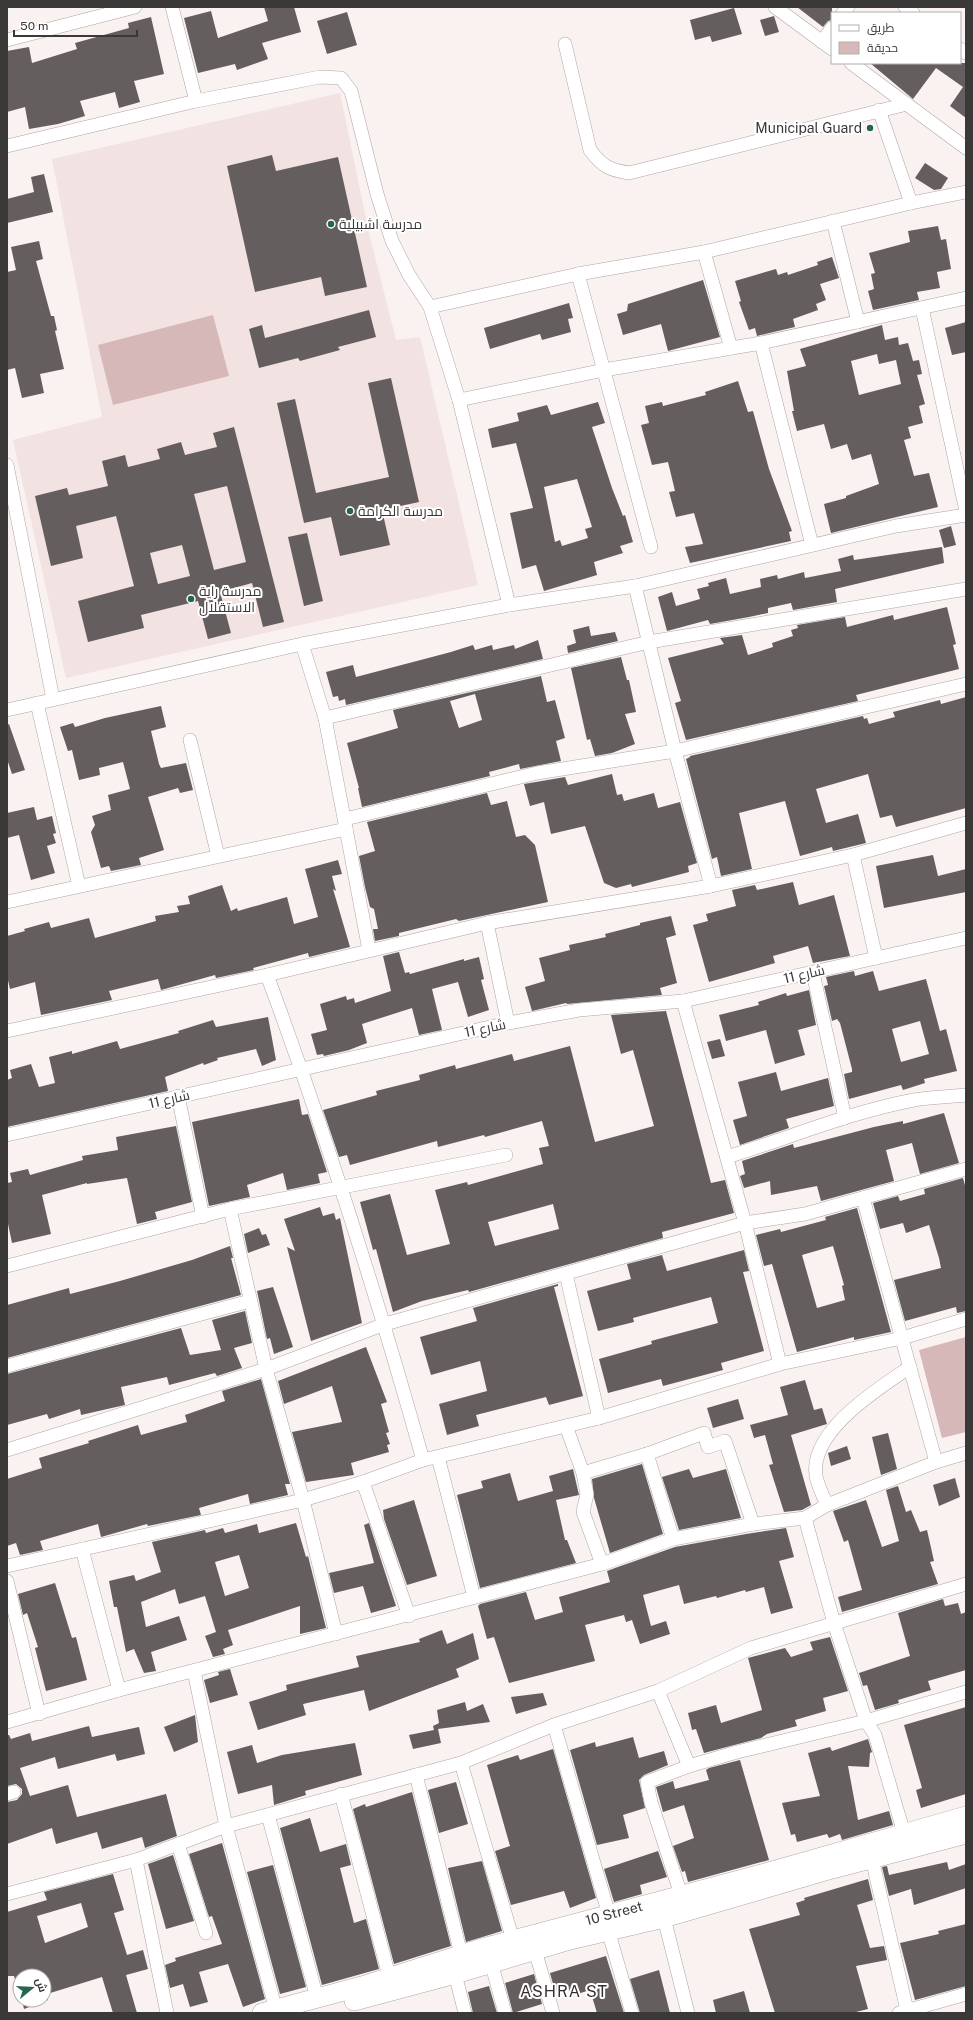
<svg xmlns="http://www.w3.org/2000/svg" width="973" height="2020" font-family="'Public Sans',Cairo,sans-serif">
<rect width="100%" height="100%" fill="#faf1f1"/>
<polygon fill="#f3e2e2" points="340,93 369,233 396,340 420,337 478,585 66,678 13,440 102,417 52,159"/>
<g fill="#d5b8b7">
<polygon points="213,315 229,376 113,405 98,345"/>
<polygon points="966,1337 966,1432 942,1438 919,1350"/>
</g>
<g fill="#655e5e" fill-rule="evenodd">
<polygon points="264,7 294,7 301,32 262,43 268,59 237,70 235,64 198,73 184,18 211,11 218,38 268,21"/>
<polygon points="797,7 832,7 832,20 828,21 823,27"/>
<polygon points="734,8 742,34 712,42 710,36 695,40 690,20"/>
<polygon points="347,12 357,45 327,54 317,21"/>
<polygon points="774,16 779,32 765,36 760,20"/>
<polygon points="151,17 164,74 134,81 140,102 119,108 115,92 80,101 85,116 58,124 29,129 25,107 7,112 7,51 29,47 32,63 77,49 75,43 129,28 128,23"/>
<polygon points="870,63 966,63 966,118 950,106 963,87 936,68 913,99"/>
<polygon points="272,155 276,171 338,157 367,287 325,296 321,277 255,292 227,166"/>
<polygon points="925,163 948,178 941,189 934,190 915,178"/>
<polygon points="44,174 53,212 7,223 7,199 34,192 31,177"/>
<polygon points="938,226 941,240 946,239 951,269 937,272 940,288 917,292 919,300 873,310 868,291 874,289 871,274 875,273 869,253 910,242 908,231"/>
<polygon points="39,241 43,259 36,261 51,316 54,316 57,330 55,331 64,369 40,374 44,393 22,398 15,368 7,370 7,272 16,270 11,247"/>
<polygon points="832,257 839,278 820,284 826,300 816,304 818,310 793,319 795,327 757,336 755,328 749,330 739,302 741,301 735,281 776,269 778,275 787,272 788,275 818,265 817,262"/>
<polygon points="703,280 720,337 668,351 661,324 623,335 617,314 627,311 628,304"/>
<polygon points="569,303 573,318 568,319 571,332 542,340 540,334 490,349 484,328"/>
<polygon points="369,310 376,337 338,347 340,350 300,361 298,358 259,368 249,329 262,325 265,338"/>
<polygon points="966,322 966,352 952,355 945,328"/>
<path d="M882 325 885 340 898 337 899 345 908 343 913 361 919 360 922 374 917 375 925 404 919 406 923 423 908 427 911 438 904 440 914 476 929 473 938 507 831 533 824 504 846 498V496L879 484 871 454 852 460 847 444 831 449 824 424 797 431 792 411H794L787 371 806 366 800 349ZM877 354 879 364 896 360 901 384 859 395 851 361Z"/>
<polygon points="391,378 419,502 382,510 390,545 340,556 331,517 304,523 277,403 295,399 316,493 389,477 368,383"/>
<polygon points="738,381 748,412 753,411 769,469 792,531 789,532 791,541 690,563 685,547 703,544 694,513 676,517 669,492 675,491 668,462 652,465 641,425 649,423 645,406 662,402 663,406 706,395 705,392"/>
<path d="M598 402 605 423 592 427 612 488 623 516 625 515 633 542 620 546 623 553 594 562 597 575 544 591 536 565 522 569 510 513 533 508 516 443 492 448 488 429 519 421 517 413 547 405 551 415ZM577 479 592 527 585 529 588 538 562 546 560 540 555 542 544 487Z"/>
<path d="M234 427 284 622 263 627 252 583 220 592 231 633 208 639 198 601 141 615 144 628 88 642 78 601 134 586 116 516 76 526 83 558 51 566 35 496 67 488 69 495 108 486 102 461 125 455 128 467 160 459 157 449 181 442 185 455 217 447 213 433ZM227 486 246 562 214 570 194 494ZM182 545 190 576 158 584 150 553Z"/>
<polygon points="951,526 956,545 944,548 939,530"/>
<polygon points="307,533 323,601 304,606 288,537"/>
<polygon points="942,547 944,563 835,589 837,602 793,610 791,603 768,608 768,613 749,617 710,624 708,620 667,631 658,597 672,592 676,606 700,599 697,589 709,586 708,583 726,578 730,594 761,587 760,579 777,575 778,579 804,572 805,578 841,571 838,559 853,555 854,560"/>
<polygon points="947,607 956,644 953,645 959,669 856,695 858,701 686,740 675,703 681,701 668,658 724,644 720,638 742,635 748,655 773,647 772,643 793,636 791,630 798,628 797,625 845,617 847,627 893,615 894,620"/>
<polygon points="589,626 591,636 615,632 618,641 568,653 567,646 576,643 573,630"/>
<polygon points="538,640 543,659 346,705 345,699 339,701 338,696 333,697 326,672 353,665 356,677 451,652 473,645 475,650 492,645 493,650 514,645 515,649"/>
<polygon points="621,657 627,680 629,680 636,712 625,714 635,744 612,753 595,756 590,739 587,740 571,668"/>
<path d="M541 676 547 702 555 700 565 738 556 741 561 761 520 769 519 764 489 772 490 776 362 807 358 788H359L347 743 398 728 393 710ZM475 694 482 720 459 728 450 701Z"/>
<polygon points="966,697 966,808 896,827 892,815 880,818 868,774 816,789 826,823 858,814 866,843 833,851 832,847 800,856 785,801 739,813 752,869 721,876 717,857 712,859 686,759 690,757 690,756 863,716 864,719 867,718 869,724 895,717 893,712 940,700 941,704"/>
<polygon points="161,706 166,727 151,731 159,764 161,768 186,763 193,790 180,793 178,788 148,797 164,850 139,858 141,865 111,871 109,866 101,868 91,832 95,825 92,816 111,810 108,795 130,789 123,762 99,768 100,775 79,780 72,750 68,751 60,727 73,723 75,727 105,718"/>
<polygon points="9,724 25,770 12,774 7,759 7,725"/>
<polygon points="612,774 617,795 622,794 624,801 654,793 658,808 680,802 697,863 688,866 689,872 632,887 631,884 616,888 604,883 585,826 551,834 544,802 530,806 524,784 565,777 568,785"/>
<polygon points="487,793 491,805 507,801 516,837 525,835 535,845 548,902 459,921 456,919 399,933 399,936 375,941 373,929 378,929 374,909 370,907 365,887 359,856 375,851 367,822"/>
<polygon points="34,807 37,820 52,816 56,833 53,834 56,843 47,846 55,873 31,880 19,835 7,838 7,813"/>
<polygon points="933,855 938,876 966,869 966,892 884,908 876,866"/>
<polygon points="338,860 342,874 332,876 336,891 333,889 350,947 309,957 308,953 253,968 254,970 216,978 215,975 161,990 158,979 109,991 112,1000 41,1015 35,982 10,989 7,976 7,936 25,931 24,929 49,922 51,928 89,918 95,938 156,921 155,916 179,912 177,906 190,904 188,896 222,885 231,911 237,908 238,911 287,897 294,924 318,917 305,869"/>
<polygon points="793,882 799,905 834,895 850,956 813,963 808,946 773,956 775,963 709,982 693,925 708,921 706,914 736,906 732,890 755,885 757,890"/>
<polygon points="671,916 676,935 666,938 677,983 660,988 662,995 567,1004 566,1003 532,1011 525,987 545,981 539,958 570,950 569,945 606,937 605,934 640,925 640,923"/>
<polygon points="399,952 405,973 409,972 410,974 464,959 464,961 479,957 484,979 481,980 489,1010 468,1017 458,982 432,989 442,1030 419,1035 412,1008 362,1024 367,1043 349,1050 324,1056 323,1054 317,1055 311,1034 327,1030 320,1004 346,996 347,1000 354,998 355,1003 391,991 383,956"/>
<path d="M854 971 855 976 873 971 879 991 926 979 940 1031 946 1029 957 1071 924 1079 925 1083 903 1090 901 1085 849 1099 844 1074 852 1072V1069L840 1023 837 1019 832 1021 824 986 828 985 826 977ZM920 1021 929 1054 901 1062 892 1029Z"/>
<polygon points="809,990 816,1025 798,1030 805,1055 775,1064 766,1030 726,1041 719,1015 759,1005 758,1002 786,993 787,996"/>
<path d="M666 1011 711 1183 725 1180 734 1213 662 1232 663 1238 469 1292 468 1290 422 1301 393 1312 376 1249 373 1250 360 1202 390 1194 407 1255 450 1244 435 1190 467 1182 468 1185 543 1164 539 1148 549 1146 542 1121 485 1137 484 1135 438 1147 437 1141 350 1165 347 1155 339 1157 323 1110 377 1095 376 1091 420 1080 419 1075 455 1065 456 1069 512 1054 514 1061 570 1046 595 1142 654 1126 633 1050 621 1054 611 1015ZM553 1204 559 1229 495 1246 488 1222Z"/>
<polygon points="268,1017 276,1060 262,1066 256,1049 217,1058 218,1060 204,1065 203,1063 165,1077 168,1091 7,1127 7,1080 12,1078 10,1070 31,1064 39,1087 55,1083 49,1057 72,1051 72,1054 117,1041 120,1049 179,1033 178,1031 213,1020 216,1027"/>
<polygon points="720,1039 725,1056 712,1059 707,1042"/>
<polygon points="776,1072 781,1091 828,1078 834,1106 786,1119 789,1128 740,1145 733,1120 747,1116 738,1082"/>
<polygon points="299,1099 302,1115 308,1114 327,1172 318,1174 320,1183 287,1190 283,1173 247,1185 250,1197 209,1206 192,1122"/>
<polygon points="944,1113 959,1163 920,1174 912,1143 886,1150 894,1181 821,1201 817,1186 771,1195 770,1181 744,1188 740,1176 745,1174 742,1161 793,1144 794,1148 874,1127 903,1121 903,1124"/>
<polygon points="176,1126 192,1202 155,1212 157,1219 137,1224 127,1178 87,1184 87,1183 42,1195 51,1234 12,1243 7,1219 7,1183 12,1182 10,1173 28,1169 30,1175 83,1160 82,1156 118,1150 116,1137"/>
<polygon points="963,1178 966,1189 966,1311 957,1313 956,1307 905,1321 894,1280 941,1268 939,1258 929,1225 906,1233 903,1223 880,1229 873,1203 898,1196 900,1201 925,1194 924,1189"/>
<polygon points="320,1207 323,1216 334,1213 336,1220 340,1218 362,1323 311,1341 287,1247 295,1251 284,1219"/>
<path d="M857 1208 891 1332 854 1340V1337L797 1352 772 1264 764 1266 756 1235 780 1229 781 1232 826 1220 825 1217ZM833 1246 844 1285 842 1286 845 1300 817 1308 802 1255Z"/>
<polygon points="259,1228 262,1235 266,1234 270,1245 248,1253 244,1234"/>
<polygon points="230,1246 233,1258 231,1258 241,1295 7,1358 7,1305 69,1288 70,1294 120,1281 192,1260"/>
<polygon points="744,1250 749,1271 743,1272 764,1351 721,1363 723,1370 663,1386 661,1379 608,1393 599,1359 652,1344 651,1341 718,1323 711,1297 633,1318 634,1322 598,1331 587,1291 631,1279 627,1264 662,1255 667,1271"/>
<polygon points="558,1284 558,1286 554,1287 583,1396 549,1405 546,1397 476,1415 479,1426 447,1435 439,1404 487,1391 480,1361 431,1375 420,1337 477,1321 473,1308"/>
<polygon points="273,1287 293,1347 274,1354 270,1338 267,1339 257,1291"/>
<polygon points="245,1311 252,1343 234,1348 242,1368 217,1376 215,1373 169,1385 167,1377 121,1387 125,1405 81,1415 80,1409 49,1419 47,1414 7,1425 7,1374 181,1328 190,1355 221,1350 212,1320"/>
<polygon points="366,1347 387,1402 381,1404 389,1432 386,1433 390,1444 387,1445 389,1452 351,1463 354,1475 306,1482 292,1432 342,1422 332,1386 284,1404 278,1381"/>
<polygon points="261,1379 290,1484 285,1484 288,1495 250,1504 248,1494 199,1508 201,1515 148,1526 147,1524 101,1537 98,1524 40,1541 43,1550 20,1555 16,1543 7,1546 7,1479 42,1468 39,1458 89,1443 88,1441 138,1425 141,1435 187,1422 185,1415 225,1401 222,1391"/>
<polygon points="805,1380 814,1410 822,1408 827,1424 791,1435 811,1505 802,1510 784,1512 769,1465 773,1464 765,1435 754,1438 750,1425 788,1415 780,1387"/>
<polygon points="738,1399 744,1419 713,1428 707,1408"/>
<polygon points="888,1433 897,1469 881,1475 872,1437"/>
<polygon points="847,1446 851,1459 831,1466 828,1453"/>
<polygon points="642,1464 663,1534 610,1553 594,1498 592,1479"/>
<polygon points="573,1469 579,1495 556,1500 565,1540 567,1540 576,1563 480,1588 457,1495 483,1488 481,1481 510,1473 518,1501 553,1491 549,1476"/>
<polygon points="689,1469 693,1478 726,1469 741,1518 679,1530 662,1477"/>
<polygon points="955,1478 960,1497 939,1506 933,1485"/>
<polygon points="898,1486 906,1512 911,1510 920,1532 927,1530 934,1561 930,1562 938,1584 842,1612 838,1597 862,1590 848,1540 844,1542 833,1511 866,1500 882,1547 899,1541 886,1490"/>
<polygon points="414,1500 437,1576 407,1585 384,1519 383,1510"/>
<path d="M296 1523 306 1557 308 1556 326 1628 300 1634V1606L228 1630 233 1645 223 1649 225 1654 213 1657 205 1636 216 1632 205 1596 179 1604 175 1589 141 1602 146 1627 179 1616 187 1640 151 1652 156 1671 144 1673 134 1649 126 1652 117 1607H114L109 1581 134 1575 136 1581 161 1572 152 1542 205 1530 206 1533 223 1528 225 1533 257 1524 259 1533ZM239 1555 249 1588 225 1596 215 1562Z"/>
<polygon points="369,1523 396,1606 371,1613 363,1586 334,1593 329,1573 374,1563 364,1525"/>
<polygon points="786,1528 794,1557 779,1561 793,1608 771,1614 764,1587 746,1592 745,1590 717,1598 716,1596 684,1604 679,1585 643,1595 651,1626 666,1621 670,1634 640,1644 632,1620 626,1622 624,1615 585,1625 595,1661 509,1683 494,1637 487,1639 478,1606 480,1604 526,1592 535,1620 563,1612 559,1597 610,1582 607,1571 615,1568 675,1547 746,1534"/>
<polygon points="55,1583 72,1638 76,1637 87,1680 46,1691 35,1648 38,1647 27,1613 23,1615 18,1594"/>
<polygon points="943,1599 945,1606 958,1603 961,1614 966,1612 966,1670 928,1681 931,1690 898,1700 899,1703 875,1710 867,1685 863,1686 859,1673 910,1656 898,1613"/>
<polygon points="442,1630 447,1644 473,1633 479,1659 456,1669 459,1677 369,1711 364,1690 303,1704 306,1715 258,1730 249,1702 287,1690 286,1685 359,1667 356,1656 420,1642 419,1639"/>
<polygon points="830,1637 848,1691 823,1698 826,1711 795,1720 797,1726 767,1734 761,1738 704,1753 696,1729 692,1730 688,1713 716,1705 721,1723 762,1710 748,1658 785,1648 791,1657 813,1650 810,1642"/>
<polygon points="230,1669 238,1695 210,1703 204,1680 219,1675 218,1672"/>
<polygon points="543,1693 547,1705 516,1714 511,1697"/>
<polygon points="465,1702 467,1711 483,1704 490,1722 438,1729 441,1743 413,1749 409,1735 434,1730 433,1726 439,1723 437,1710"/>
<polygon points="966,1707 966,1794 921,1808 916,1790 922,1788 904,1725"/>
<polygon points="195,1715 198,1742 174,1752 164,1727"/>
<polygon points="89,1726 92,1737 139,1727 145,1754 117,1761 115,1754 58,1769 55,1757 20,1768 30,1796 68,1785 77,1817 166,1794 177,1836 145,1848 142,1837 102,1849 97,1832 56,1844 52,1828 7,1844 7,1802 17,1800 22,1794 22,1789 16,1784 7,1786 7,1735 9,1735 11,1739 30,1733 32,1741"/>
<polygon points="633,1737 639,1758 664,1751 668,1765 644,1775 639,1780 645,1808 623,1815 629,1838 597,1845 570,1750 595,1742 596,1747"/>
<polygon points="868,1739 872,1752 870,1753 869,1767 848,1766 858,1820 889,1811 893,1825 842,1840 840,1834 829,1838 827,1834 797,1842 795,1834 791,1835 782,1803 820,1796 808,1753 830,1747 832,1751"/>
<polygon points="355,1743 362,1775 305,1791 306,1795 274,1805 272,1785 238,1794 227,1752 252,1745 257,1763 282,1755"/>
<polygon points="553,1749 596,1898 570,1908 564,1891 511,1905 495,1851 510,1846 487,1765 518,1755 520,1760"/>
<polygon points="740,1760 769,1860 688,1882 685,1871 682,1872 673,1846 694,1838 684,1805 663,1812 656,1787 673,1781 675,1789 709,1780 706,1770 709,1768"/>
<polygon points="456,1782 468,1824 439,1833 428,1790"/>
<polygon points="412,1792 451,1946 394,1964 353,1809 365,1804 366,1807"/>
<polygon points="310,1818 320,1852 346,1844 351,1865 340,1868 354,1923 366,1919 379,1969 322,1985 280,1828"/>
<polygon points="222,1843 265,1999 243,2007 228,1964 199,1972 208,2002 190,2007 183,1984 170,1988 165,1965 176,1961 175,1958 222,1944 212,1916 209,1917 189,1854"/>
<polygon points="658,1851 667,1877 640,1885 642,1894 614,1902 604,1869"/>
<polygon points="173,1855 194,1921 166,1929 148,1864"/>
<polygon points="482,1861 502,1931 466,1942 448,1868"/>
<polygon points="947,1862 949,1870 966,1864 966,1888 914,1905 911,1889 889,1896 882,1867 887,1866 889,1875"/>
<polygon points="273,1865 306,1987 280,1994 247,1872"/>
<path d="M113 1874 124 1910 114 1913 127 1955 143 1950 148 1969 126 1975 137 2013H113L102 1977 47 1994 48 2000 24 2009 22 2000H44V1976H20V1995L14 1976H7V1912L47 1900 44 1892ZM81 1903 88 1927 45 1943 37 1916Z"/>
<polygon points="868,1879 873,1900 857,1905 870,1948 884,1946 887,1960 856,1966 868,2009 852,2013 775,2013 749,1929 800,1915 796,1903 805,1900 804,1898"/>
<polygon points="966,1924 966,1986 915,2000 900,1943 939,1934 938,1931"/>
<polygon points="606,1956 624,2013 597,2013 590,1990 571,1996 568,1987 555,1991 550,1973"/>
<polygon points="659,1970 670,2013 640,2013 630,1979"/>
<polygon points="534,1974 542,2004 513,2013 505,1983"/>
<polygon points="489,1986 497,2013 473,2013 468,1992"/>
<polygon points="744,1991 750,2013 716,2013 713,2000"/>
</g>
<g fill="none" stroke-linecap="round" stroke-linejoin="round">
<defs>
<g id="street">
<polyline points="172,7 196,101"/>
<polyline points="775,7 832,49"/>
<polyline points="905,7 913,13"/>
<polyline points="843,13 848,7"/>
<polyline points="7,40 135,7"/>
<polyline points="822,42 832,28"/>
<path d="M565 44 590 150C602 166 609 170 629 173L907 104"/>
<polyline points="960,49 966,53"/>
<polyline points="851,63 966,148"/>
<polyline points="879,110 911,203"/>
<polyline points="7,146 196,101 320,77 341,78 351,91 377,194 392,241 409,275 430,307 459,400 509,605"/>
<polyline points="833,221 858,322"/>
<polyline points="704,252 731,348"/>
<polyline points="578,274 651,547"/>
<polyline points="430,307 578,274 704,252 911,203 966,192"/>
<polyline points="922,308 966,511"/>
<polyline points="761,343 812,545"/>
<polyline points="459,400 604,370 761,343 966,298"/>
<polyline points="7,465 53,699"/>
<polyline points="635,586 675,751 711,886"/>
<polyline points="302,644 325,718 369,950"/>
<polyline points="37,703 79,886"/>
<polyline points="7,710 302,644 509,605 635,586 896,526 966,515"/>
<polyline points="325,718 649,642 966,589"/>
<polyline points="190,740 218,856"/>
<polyline points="345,819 537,773 675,751 966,684"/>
<polyline points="853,855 876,958"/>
<polyline points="7,902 346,829"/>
<polyline points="487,923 508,1023"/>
<polyline points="813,973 845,1118"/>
<path d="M267 975C326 1134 377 1296 423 1460"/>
<polyline points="683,1001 745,1223 780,1364"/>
<polyline points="7,1031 267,975 487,923 711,886 853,855 966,823"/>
<polyline points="178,1096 203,1217"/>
<polyline points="7,1135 508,1023 579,1010 683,1001 966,938"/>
<path d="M727 1157C789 1138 850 1112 914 1100 931 1097 949 1097 966 1095"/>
<polyline points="863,1198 936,1462"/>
<polyline points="230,1209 266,1369 303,1500 336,1634"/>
<polyline points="7,1266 230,1209 506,1155"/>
<polyline points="566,1274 599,1418"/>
<polyline points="7,1366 250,1301"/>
<polyline points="566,1426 583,1473 587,1494 583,1512 602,1564"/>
<polyline points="7,1450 266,1369 385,1324 745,1223 805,1214 966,1169"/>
<polyline points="647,1454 673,1539"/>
<polyline points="438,1457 474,1597"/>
<polyline points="583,1473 647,1454 704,1433 708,1447 725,1441 753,1524"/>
<polyline points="363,1482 409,1616"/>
<path d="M827 1505C823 1496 818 1486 816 1476 809 1431 878 1389 910 1367"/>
<polyline points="805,1518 834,1623 866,1721 875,1735 906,1840"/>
<polyline points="82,1549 119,1690"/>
<polyline points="7,1566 303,1500 363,1482 423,1460 599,1418 780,1364 902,1338 966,1319"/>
<polyline points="7,1581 39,1714"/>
<polyline points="194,1671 226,1826 276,2010"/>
<polyline points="658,1691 689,1766 737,1752 866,1721 966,1692"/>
<polyline points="7,1722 119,1690 602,1564 673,1539 753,1524 805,1518 827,1505 936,1462 966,1453"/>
<polyline points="554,1725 609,1915"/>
<polyline points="461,1763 513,1940"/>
<polyline points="416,1775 461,1954"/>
<polyline points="7,1794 14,1792"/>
<polyline points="341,1794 389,1976"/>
<polyline points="268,1815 317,1998"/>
<polyline points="178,1844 206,1933"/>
<polyline points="872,1859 907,2010"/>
<polyline points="136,1860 167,2013"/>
<polyline points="7,1894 136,1860 226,1826 461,1763 554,1725 658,1691 751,1648 966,1584"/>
<polyline points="681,1895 651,1802 647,1782 689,1766"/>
<polyline points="664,1918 688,2013"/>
<polyline points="608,1930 632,2013"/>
<polyline points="533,1943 553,2013"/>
<polyline points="489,1955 505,2013"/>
<polyline points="455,1974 465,2013"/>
<polyline points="899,2013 966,1994"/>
</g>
<g id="secondary">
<polyline points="354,2001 455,1974 570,1940 664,1918 832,1869 966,1834"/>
<polyline points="262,2013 362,1986 479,1949 769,1872 966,1816"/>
</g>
</defs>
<use href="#street" stroke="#aea6a5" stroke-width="14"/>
<use href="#secondary" stroke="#aea6a5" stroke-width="20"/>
<use href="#street" stroke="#fff" stroke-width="13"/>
<use href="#secondary" stroke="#fff" stroke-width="19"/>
</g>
<g fill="#276552" stroke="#fff" stroke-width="1.5">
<circle cx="870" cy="128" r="4"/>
<circle cx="331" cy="224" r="4"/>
<circle cx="350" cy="511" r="4"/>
<circle cx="191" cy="599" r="4"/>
</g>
<g text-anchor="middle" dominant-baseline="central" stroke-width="4" stroke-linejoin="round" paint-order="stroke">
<g font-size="14" fill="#3b3838" stroke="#fff" text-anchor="start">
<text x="862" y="128" text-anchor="end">Municipal Guard</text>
<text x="339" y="224">مدرسة اشبيلية</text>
<text x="358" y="511">مدرسة الكرامة</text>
<text x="199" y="591">مدرسة راية<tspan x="199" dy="16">الاستقلال</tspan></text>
</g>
<g font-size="14" fill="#3b3838" stroke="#fff">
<text transform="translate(804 974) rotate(-13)">شارع 11</text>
<text transform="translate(485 1028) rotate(-12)">شارع 11</text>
<text transform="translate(169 1099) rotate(-13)">شارع 11</text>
<text transform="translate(614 1913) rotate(-15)">10 Street</text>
</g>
<g font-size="16" letter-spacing="1" fill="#352f2f" stroke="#fff">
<text x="564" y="1991">ASHRA ST</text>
</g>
</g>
<rect width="973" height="2020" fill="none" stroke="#3b3838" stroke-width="16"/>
<rect x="831" y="12" width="130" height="52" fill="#ffffff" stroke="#b1afaf"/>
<rect x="839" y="25" width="20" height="6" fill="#ffffff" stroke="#b1afaf"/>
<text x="867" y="32" font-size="12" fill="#3b3838">طريق</text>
<rect x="839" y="42" width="20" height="12" fill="#d5b8b7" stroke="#b1afaf"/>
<text x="867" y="52" font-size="12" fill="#3b3838">حديقة</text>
<g transform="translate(32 1988) rotate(72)"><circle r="19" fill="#ffffff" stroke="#b1afaf"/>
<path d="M0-3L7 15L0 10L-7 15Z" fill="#276552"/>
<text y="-6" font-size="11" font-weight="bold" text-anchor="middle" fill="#3b3838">ش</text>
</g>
<path d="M14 30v6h123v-6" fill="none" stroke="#3b3838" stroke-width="2"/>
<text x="20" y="30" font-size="12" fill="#3b3838" stroke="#ffffff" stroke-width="3" paint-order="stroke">50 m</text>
</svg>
